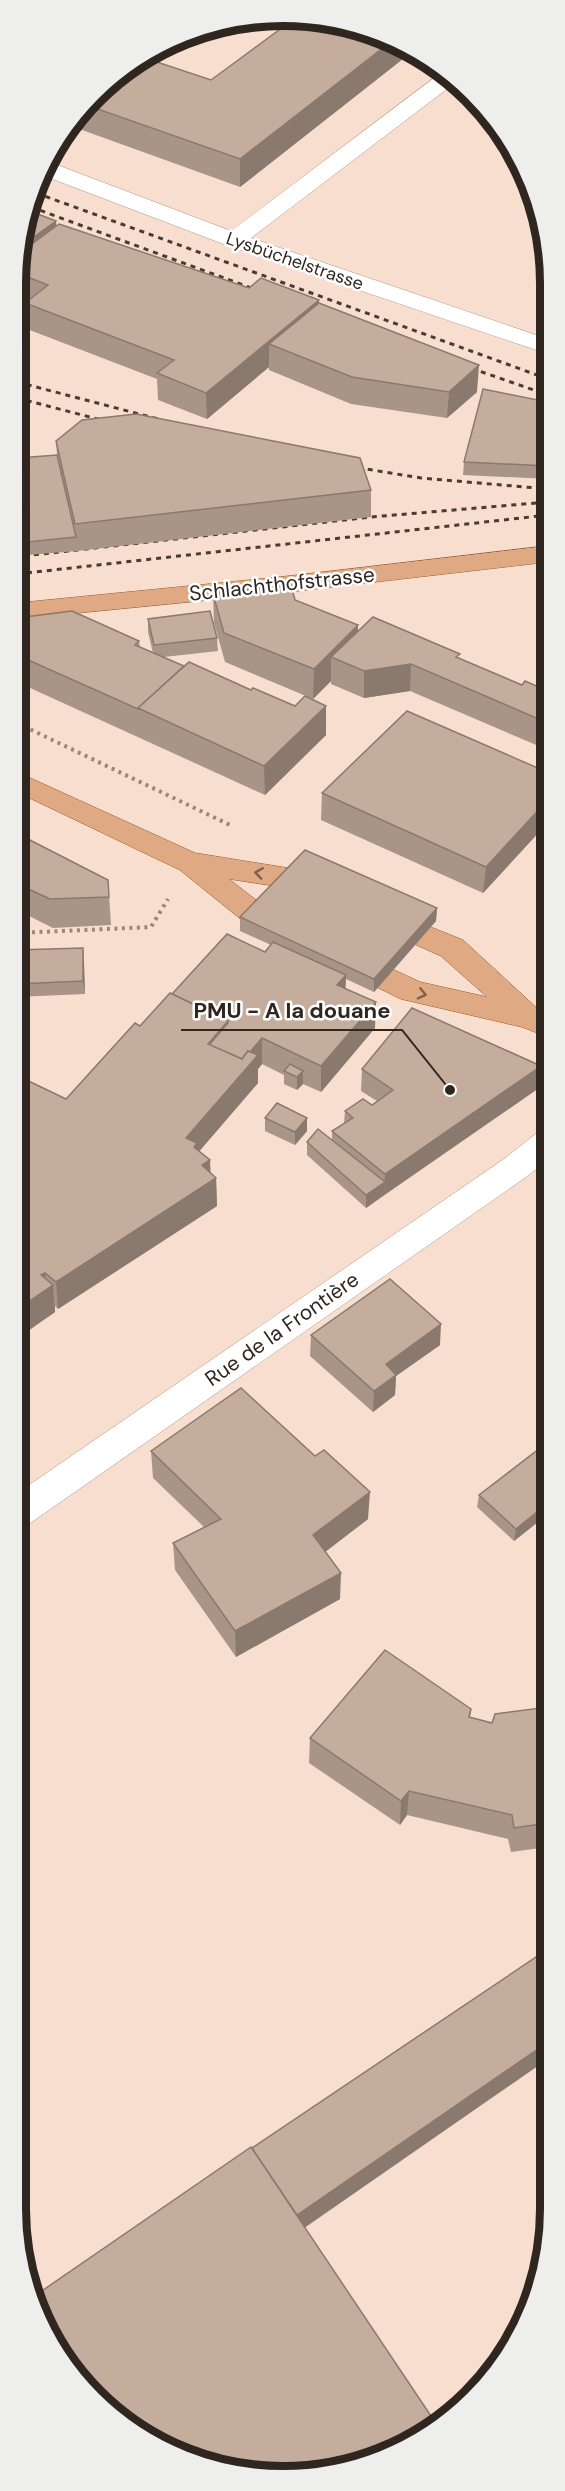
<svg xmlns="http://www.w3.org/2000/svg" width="565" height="2491" font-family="'DM Sans',sans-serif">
<rect width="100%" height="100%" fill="#f8dece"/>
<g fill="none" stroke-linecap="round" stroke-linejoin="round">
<defs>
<g id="minor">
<polygon points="442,72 456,82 251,238 548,339 548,354 226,245 42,175 46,162 52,163 231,231"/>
<polygon points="548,1130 548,1160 526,1177 29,1524 16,1528 16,1494 504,1159 537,1133"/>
</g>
<g id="major">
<polygon points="548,546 548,562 280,593 17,619 17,603 280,577"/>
<polygon points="17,772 195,853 294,869 332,884 337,891 332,898 322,901 288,888 229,879 265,907 298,923 302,930 298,937 287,941 276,937 243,921 180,870 17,792"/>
<polygon points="383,908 463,940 539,1010 548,1013 548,1037 522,1027 401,999 336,967 332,959 336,951 347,948 420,982 487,997 441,956 372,925 368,918 372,911"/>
</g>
</defs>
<use href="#minor" stroke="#ad9586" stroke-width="1"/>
<use href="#major" stroke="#93572a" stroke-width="1"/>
<g stroke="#99877b" stroke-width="4" stroke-dasharray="3 4.5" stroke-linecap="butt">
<polyline points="17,723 230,825"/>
<polyline points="17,933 151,927 168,899"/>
</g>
<use href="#minor" fill="#fff" fill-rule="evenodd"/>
<use href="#major" fill="#dfaa83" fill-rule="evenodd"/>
<g stroke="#483c35" stroke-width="3" stroke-dasharray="5 5" stroke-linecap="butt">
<polyline points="36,193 548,379"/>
<polyline points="31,207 265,293"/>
<polyline points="462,365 548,395"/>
<polyline points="17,382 162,420"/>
<polyline points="17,398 109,422"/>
<polyline points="348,466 421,478 548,489"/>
<polyline points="24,556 371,517 548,502"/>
<polyline points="17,574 548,515"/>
</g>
</g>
<g fill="#a99587">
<polygon points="318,17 401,43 413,51 240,187 71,126 120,70 211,80 285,26 269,20"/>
<polygon points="56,226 249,288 319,300 319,303 477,392 447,418 351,404 269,370 269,367 207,419 158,400 157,379 27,329 25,303 26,302 17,298 17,247"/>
<polygon points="548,402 548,479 463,475 464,462"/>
<polygon points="56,441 371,490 371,517 77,551 28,555 17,502 17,459 57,455"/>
<polygon points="213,594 295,600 358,625 358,632 460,659 522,685 548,691 548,750 410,691 364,698 331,684 331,681 313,699 225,662 214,623"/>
<polygon points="17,618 139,641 140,647 153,653 148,632 148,619 217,638 218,651 164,657 184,666 295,706 326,706 326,735 265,795 17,682"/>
<polygon points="322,793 541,830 483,893 321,820"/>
<polygon points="17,838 108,880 111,925 53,928 27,915 19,924 17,924"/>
<polygon points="437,908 436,921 374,992 346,979 345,988 375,1028 321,1092 303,1084 297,1090 284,1084 284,1075 262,1064 258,1069 258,1083 199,1151 211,1173 216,1178 217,1206 58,1309 55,1306 55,1312 22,1335 16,1329 16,1067 23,1078 66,1099 172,994 265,952 271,945 240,931 240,917"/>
<polygon points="83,948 85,994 16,997 16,950"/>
<polygon points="541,1066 539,1088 366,1208 307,1155 307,1142 332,1140 332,1131 344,1123 345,1111 372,1105 377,1101 361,1091 362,1069"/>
<polygon points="265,1118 307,1131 295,1145 265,1131"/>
<polygon points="311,1335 440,1345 396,1376 395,1395 373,1412 310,1356"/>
<polygon points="548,1442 548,1514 514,1541 477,1507 479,1495"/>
<polygon points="151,1451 368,1519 325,1552 340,1599 236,1657 175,1570 173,1543 204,1527 153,1478"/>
<polygon points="548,1707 548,1847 511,1852 508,1839 407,1815 400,1825 309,1763 310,1738 471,1709 470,1717 492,1723"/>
</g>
<g fill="#8a796e">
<polygon points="393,40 401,43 413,51 240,187 240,159"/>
<polygon points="56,221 58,246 17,273 17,249"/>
<polygon points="319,300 319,326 269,344 269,367 207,419 206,393"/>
<polygon points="479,365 477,392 447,418 449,392"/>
<polygon points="358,625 357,655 331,657 331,681 313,699 314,669"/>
<polygon points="411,664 410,691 364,698 364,671"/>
<polygon points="326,706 326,735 265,795 264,766"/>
<polygon points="544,804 541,830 483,893 486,867"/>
<polygon points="24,887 27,915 19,924 17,894"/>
<polygon points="437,908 436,921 374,992 374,979"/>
<polygon points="83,948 84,961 85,994 83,981"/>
<polygon points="346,975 345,1001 337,985"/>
<polygon points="376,1002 375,1028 321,1092 321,1066"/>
<polygon points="228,1021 229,1049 208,1044"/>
<polygon points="262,1038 262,1064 258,1069 258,1083 197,1154 186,1138 242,1061"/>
<polygon points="541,1066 539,1088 384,1195 385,1174"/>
<polygon points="23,1070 26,1098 18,1076"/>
<polygon points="303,1071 303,1084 297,1090 297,1077"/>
<polygon points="307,1118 307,1131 295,1145 295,1132"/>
<polygon points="210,1160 211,1182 216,1178 217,1206 58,1309 56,1282 202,1165"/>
<polygon points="385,1182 384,1195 366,1208 366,1195"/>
<polygon points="45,1273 47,1289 53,1285 55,1312 22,1335 19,1308 41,1275"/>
<polygon points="441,1324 440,1345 396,1376 395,1395 373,1412 374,1391 386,1364"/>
<polygon points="370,1492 368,1519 312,1562 313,1535"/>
<polygon points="548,1503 548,1514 514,1541 516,1529"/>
<polygon points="341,1573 340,1599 236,1657 235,1631"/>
<polygon points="409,1791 407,1815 400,1825 401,1801"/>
<polygon points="548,2042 548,2059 297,2233 297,2215"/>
</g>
<g fill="#c5ad9d" stroke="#8a796e" stroke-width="1.5">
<polygon points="318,17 393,40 240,159 89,106 120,70 145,58 211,80 294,19"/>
<polygon points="30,211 56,221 17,249 17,247"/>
<polygon points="59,224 249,288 261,278 319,300 206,393 157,373 174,360 25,303 48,285 17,273 17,255"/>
<polygon points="319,303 479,365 449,392 352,377 269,344"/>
<polygon points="483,389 548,402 548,466 464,462"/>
<polygon points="136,414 360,458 371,490 75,524 56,441 82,420"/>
<polygon points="57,455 76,537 27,542 17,495 17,459 18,458"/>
<polygon points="291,585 295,600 358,625 314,669 224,633 213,594"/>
<polygon points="72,611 139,641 135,645 184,666 138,708 139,709 138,709 17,655 17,618"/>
<polygon points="210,611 217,638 154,645 148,619"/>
<polygon points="373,617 460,654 456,657 522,685 525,681 548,691 548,723 411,664 364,671 331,657"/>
<polygon points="189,662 251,690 253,688 295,706 305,696 326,706 264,766 138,708"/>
<polygon points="407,711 540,769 544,804 486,867 322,793"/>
<polygon points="24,837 108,880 109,897 50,899 24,887 17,894 17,838"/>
<polygon points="305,850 437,908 374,979 240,917"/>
<polygon points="227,934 265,952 273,942 346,975 337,985 376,1002 321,1066 262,1038 250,1052 248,1051 242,1059 209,1045 228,1023 228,1021 172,994"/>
<polygon points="83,948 83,981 16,984 16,950"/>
<polygon points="170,993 228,1021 208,1044 242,1059 248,1051 258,1055 186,1138 197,1143 194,1147 210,1160 202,1165 216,1178 56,1282 45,1273 41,1275 53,1285 19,1308 16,1305 16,1067 23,1070 18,1076 66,1099 135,1023 140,1026"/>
<polygon points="412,1008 541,1066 385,1174 332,1131 353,1118 345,1111 363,1099 372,1105 393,1090 362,1069"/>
<polygon points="290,1064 303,1071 297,1077 284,1071"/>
<polygon points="277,1103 307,1118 295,1132 265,1118"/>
<polygon points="318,1129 385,1182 366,1195 307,1142"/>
<polygon points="390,1279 441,1324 386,1364 396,1375 374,1391 311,1335"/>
<polygon points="241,1388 315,1456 324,1450 370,1492 313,1535 341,1573 235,1631 173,1543 221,1519 151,1451"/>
<polygon points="548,1442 548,1503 516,1529 479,1495"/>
<polygon points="385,1650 471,1709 469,1717 492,1723 495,1714 548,1707 548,1823 514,1828 512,1815 409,1791 401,1801 310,1738"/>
<polygon points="548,1949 548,2042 297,2215 252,2148"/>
<polygon points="251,2147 437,2425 352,2467 265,2475 165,2449 82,2385 35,2311 33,2297"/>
</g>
<defs><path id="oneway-chevron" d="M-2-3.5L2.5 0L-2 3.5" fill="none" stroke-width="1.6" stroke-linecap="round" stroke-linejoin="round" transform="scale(1.5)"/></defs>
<g stroke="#7f614d">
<use href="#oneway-chevron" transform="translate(259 873) rotate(-171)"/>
<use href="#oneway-chevron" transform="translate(422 994) rotate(13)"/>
</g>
<g text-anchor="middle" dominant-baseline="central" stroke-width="5" stroke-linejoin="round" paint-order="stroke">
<g font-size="18" fill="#302620" stroke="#fff">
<text transform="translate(295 261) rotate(19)">Lysbüchelstrasse</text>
</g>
<g font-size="21" fill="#302620" stroke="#fff">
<text transform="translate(282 584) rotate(-6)">Schlachthofstrasse</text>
<text transform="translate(282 1329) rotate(-35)">Rue de la Frontière</text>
</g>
</g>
<path d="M0 0H565V2491H0ZM283 26H283A257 257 0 0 1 540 283V2209A257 257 0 0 1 283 2466H283A257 257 0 0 1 26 2209V283A257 257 0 0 1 283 26Z" fill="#eeeeed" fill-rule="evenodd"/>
<path fill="none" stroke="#302620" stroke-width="8" d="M283 26H283A257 257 0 0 1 540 283V2209A257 257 0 0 1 283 2466H283A257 257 0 0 1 26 2209V283A257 257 0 0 1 283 26Z"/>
<path fill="none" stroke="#302620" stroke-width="2" d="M450 1090L402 1030H181"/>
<circle fill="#302620" stroke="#fff" stroke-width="2" cx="450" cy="1090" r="6"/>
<g font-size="22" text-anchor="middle" font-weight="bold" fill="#302620" stroke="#fff" stroke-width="5" stroke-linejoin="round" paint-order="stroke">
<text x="292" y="1018">PMU - A la douane</text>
</g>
</svg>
